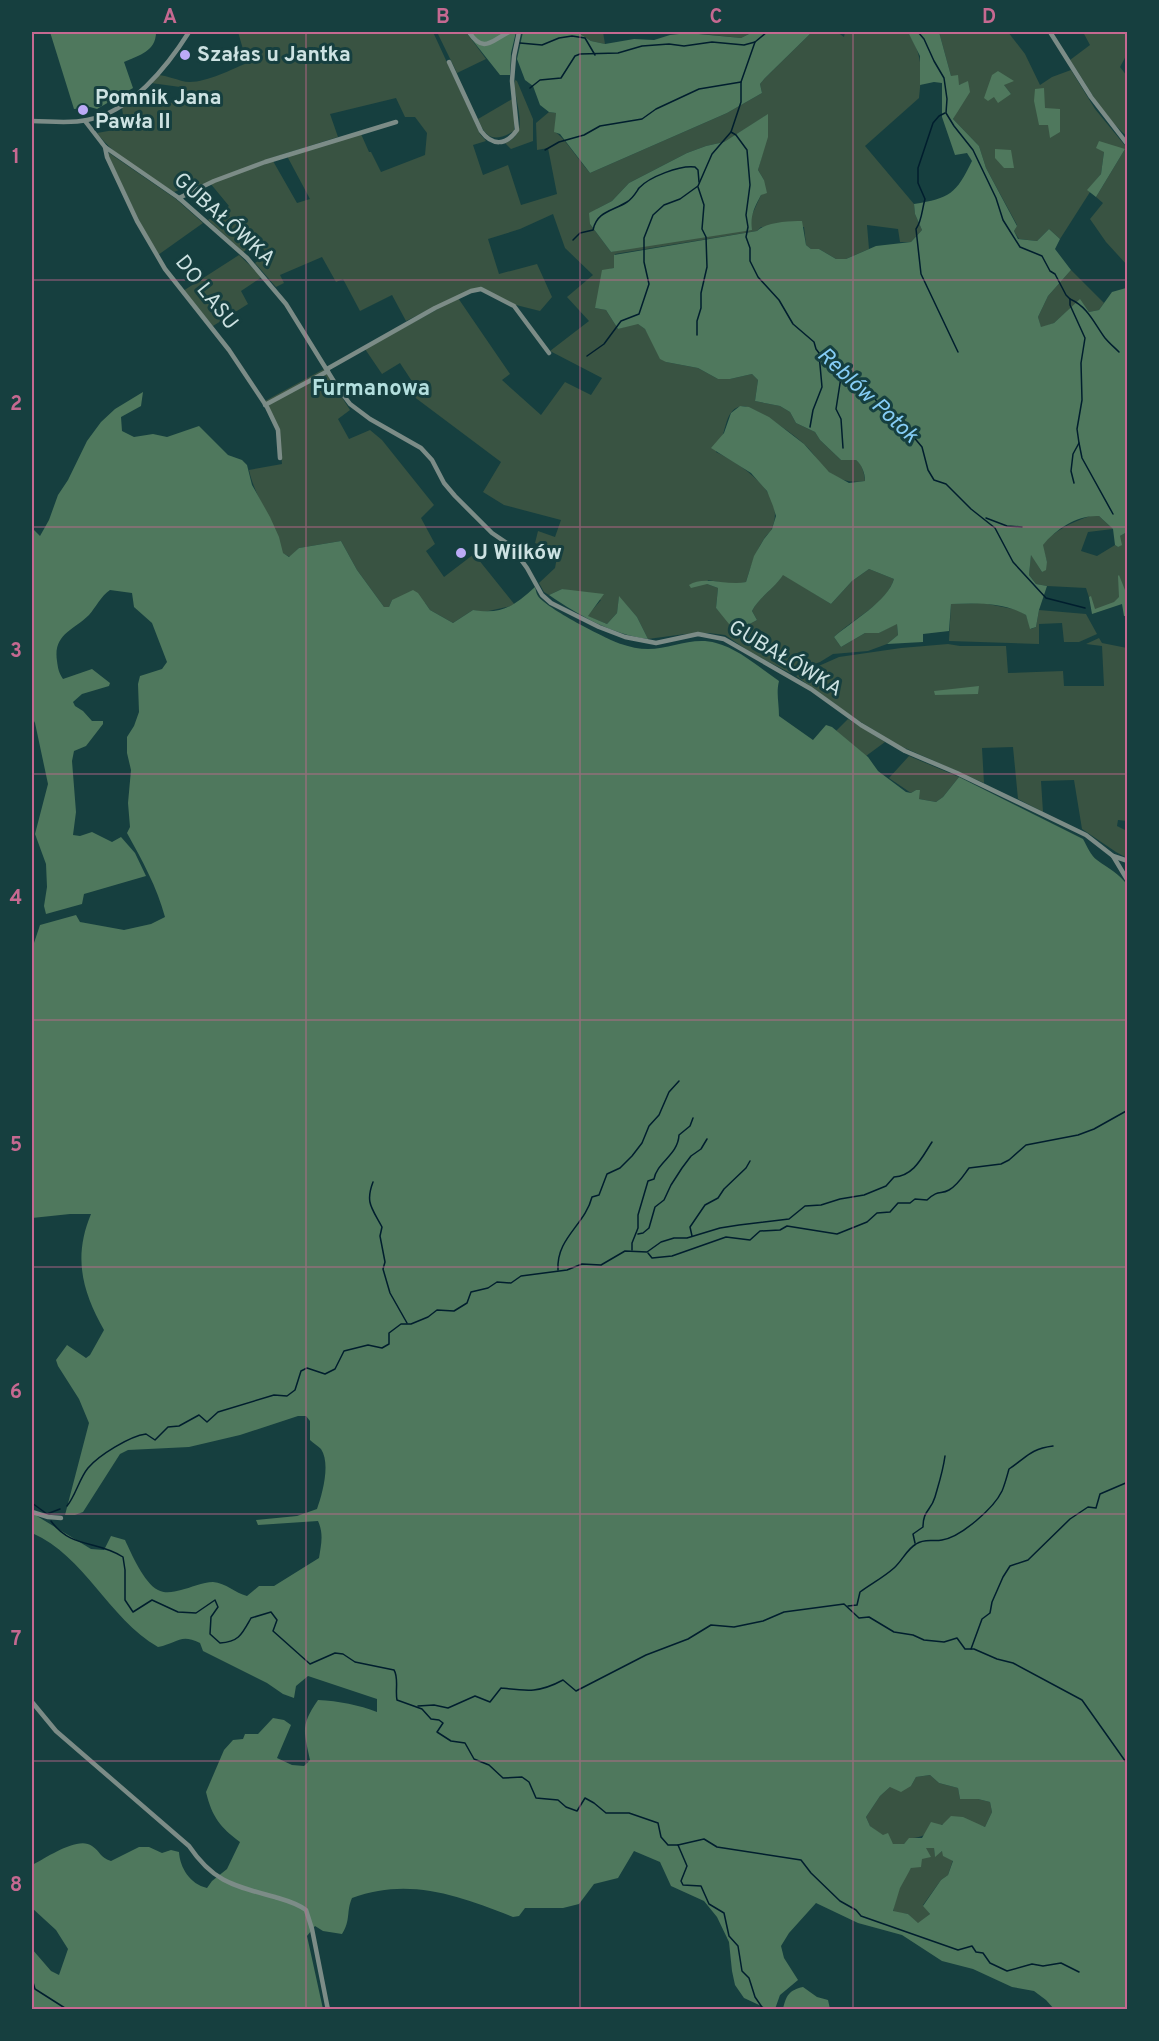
<svg xmlns="http://www.w3.org/2000/svg" width="1159" height="2041" font-family="Overpass,sans-serif">
<rect width="100%" height="100%" fill="#163f3f"/>
<g fill="#395342" fill-rule="evenodd">
<path d="M238 32H433L480 134 486 141 473 145 483 175 508 165 521 205 557 194 548 148 537 150 536 123 549 112 556 113 555 132C563 136 582 164 590 173L727 113 762 93 760 84 765 78 812 32H837L844 37 845 32H908C923 56 922 70 919 98L865 146 914 204 915 214 922 230 911 242H900L898 229 867 225 869 249 846 259H836L819 249H811L806 245 804 227H761L757 231 615 254 614 268 610 269 595 308 606 310 618 329 637 323 645 329 666 362 698 368 718 379H730L752 374 758 380 755 401 780 406 790 412 796 423 815 432 820 440 841 460H856C863 465 864 473 865 481 851 483 842 481 830 473 820 466 814 453 805 445 796 436 753 405 742 406 729 408 727 421 724 431 722 439 717 444 716 452 741 464 787 494 772 528 771 532 766 535 764 539 756 551 750 568 746 582L734 585 708 580 707 584 718 588 716 608 733 626H746L757 620 752 611C759 597 775 588 783 574L831 604 852 581 869 569 894 579C886 605 852 619 834 637L841 647 865 633H879L897 623 898 635 887 644 868 651 833 654 820 662 790 673 753 654 725 635 709 633 685 634 648 639 637 617 619 597 617 613 607 624 587 616 601 600 562 589 549 595 544 592 539 583 555 568 558 552 535 543 538 531 555 537 561 520 504 505 483 492 501 462 413 396 419 392 400 363 382 374 365 349 458 298 510 374 502 380 541 415 565 382 591 395 602 378 550 351 589 321 567 297 593 275 565 248 553 214 520 229 488 239 499 274 537 264 552 297 540 311 508 303 482 287 461 294 406 321 392 295 360 311 343 279 336 282 322 257 280 275 284 283 276 287 255 263 267 255 259 242 243 252 208 220 229 206 210 183 273 161 297 203 310 199 287 156 361 134 369 152H371L381 172 425 155 427 133 415 117H405L396 98 330 114 338 137 271 158 199 186 196 183 174 192C148 175 116 158 97 133L125 128 122 108 139 95H154L156 104 179 102 180 87 151 83 159 75C167 76 175 79 182 81 200 86 230 70 247 63ZM767 115 763 152 758 170 764 180 761 195 750 219 611 252 590 224 597 209 612 201 629 183 687 153 706 146 724 142Z"/>
<polygon points="437,32 466,32 486,59 457,73"/>
<polygon points="577,32 603,32 605,44 591,41"/>
<polygon points="693,32 753,32 741,38 693,33"/>
<path d="M939 32H1008L1025 54 1040 85 1052 77 1071 70 1095 109 1127 148V265L1106 242 1090 219 1103 203 1096 197 1125 149 1104 152 1101 174 1088 190 1090 192 1060 239 1049 229 1037 241 1019 239 1014 231 1017 225 986 168 979 146 953 119 958 109 968 82 959 85 951 76ZM998 71 1003 84 1011 94 994 97Z"/>
<path d="M1083 32H1127V54L1120 67 1127 76V136C1102 116 1088 86 1070 60L1090 45Z"/>
<path d="M515 80 517 81 533 119V141L511 149 505 143C533 133 512 100 515 80Z"/>
<path d="M514 98V131C495 142 486 140 478 119Z"/>
<polygon points="109,153 176,199 203,223 158,255 145,233 108,155"/>
<polygon points="239,255 262,277 241,291 248,304 213,326 183,291"/>
<polygon points="1071,270 1104,303 1099,310 1089,312 1080,300 1054,323 1041,328 1038,317 1048,296"/>
<path d="M324 369 350 410 338 419 349 439 370 430 382 440 434 505 421 518 435 544 426 551 444 577 474 554 515 605 484 612 473 610 453 623 430 610 425 603 392 600 389 607H384L357 570 341 541 299 548 290 557 282 553C276 522 255 499 249 470L282 464 279 430 265 401Z"/>
<path d="M1090 516H1099L1113 529 1088 532 1081 551 1097 556 1115 545 1118 547 1120 536 1127 532V626L1125 602 1094 613 1086 588 1047 586 1036 584 1029 575 1031 554 1042 572 1047 562 1042 545C1056 529 1071 523 1090 516Z"/>
<polygon points="983,603 1018,610 1026,615 1031,629 1036,627 1039,610 1086,614 1097,634 1079,642 1064,642 1062,623 1039,624 1039,644 949,641 951,604"/>
<polygon points="1099,638 1102,643 1127,648 1127,821 1118,820 1117,826 1125,830 1127,858 1116,852 1082,829 1074,780 1041,781 1043,812 1018,799 1013,747 982,748 984,783 898,745 851,716 796,676 839,657 901,648 948,644 960,646 1006,646 1008,673 1063,671 1064,686 1104,686 1102,646 1086,644"/>
<polygon points="848,719 885,742 866,756 836,731"/>
<polygon points="909,756 959,777 943,797 936,802 919,799 916,790 911,793 889,778"/>
<path d="M930 1775 939 1783 958 1788 960 1799H978L990 1802 992 1812 985 1827C975 1823 951 1821 941 1825 927 1831 926 1838 910 1838L904 1844H893L870 1826 866 1817 880 1796 890 1787 911 1786 916 1777Z"/>
<path d="M925 1848H934L935 1856 942 1851 953 1860 948 1875 941 1880 923 1905 930 1914 918 1924 908 1914 893 1912C896 1896 901 1879 912 1867 918 1860 922 1858 925 1848Z"/>
</g>
<g fill="#4f785d" fill-rule="evenodd">
<path d="M50 32H156C156 51 140 55 124 62L133 88 97 109 90 107 74 109Z"/>
<polygon points="466,32 516,32 511,53 510,75 500,75"/>
<polygon points="523,32 577,32 591,41 605,44 634,39 654,40 670,35 688,33 741,38 753,32 812,32 765,78 760,84 762,93 727,113 590,173 560,134 554,132 556,113 549,112 540,105 533,86 525,80 517,59"/>
<path d="M908 32H939L951 76 958 75 959 85 968 81 970 92 953 119 979 146 986 168 1017 226 1014 231 1018 239 1037 241 1049 229 1060 239 1055 249 1071 270 1048 296 1038 317 1041 327 1054 323 1080 299 1089 312 1099 310 1112 292 1126 288 1127 285V532L1120 536 1122 545 1118 547 1115 545 1113 529 1099 516C1077 515 1056 529 1043 545L1047 562 1046 570 1042 572 1031 555 1029 575 1036 584 1047 586 1039 610 1036 627 1030 629 1026 615C1004 602 976 603 951 604L949 631 923 634V642L887 644 898 635 897 624 879 633H865L841 647 834 637C851 622 888 601 894 579L869 569 852 581 831 604 783 575C774 589 759 597 752 611L757 620 746 626 738 635 716 608 718 588 707 584 691 588 689 585C703 575 727 586 746 582L754 556 764 539 772 529 776 516 773 506 767 491 751 473 711 448 724 433 731 413 740 406 749 407 769 417 804 444 829 472 849 483 865 481C865 473 862 465 856 460H841L820 440 815 432 796 423 790 412 780 406 755 401 758 380 752 374 730 379H718L698 368 666 362 660 359 645 329 638 324 618 329 606 310 595 308 602 270 614 268V255L757 231C766 222 789 221 802 221L806 245 811 249H819L836 259H846L876 246 911 242 922 230 915 214 914 204C950 198 956 194 972 161L967 153 955 155 942 117V83L934 82 920 85V56Z"/>
<polygon points="998,71 1014,81 1004,85 1011,94 998,103 994,97 988,101 984,98 992,75"/>
<polygon points="1044,88 1045,108 1060,109 1060,132 1050,138 1048,125 1039,125 1034,101 1035,89"/>
<path d="M768 114V137L758 170 764 180 767 193 761 195C754 208 750 216 752 230L611 252 590 224 589 213 612 201 629 183 687 153 706 146 724 142Z"/>
<polygon points="1099,141 1125,149 1096,197 1087,190 1101,174 1104,152 1096,148"/>
<polygon points="995,149 1011,150 1014,168 1004,168 995,158"/>
<path d="M143 392 141 406 121 417 122 431 134 437 153 434 167 437 199 426 228 455 242 460 247 465 252 485 270 517 279 537 283 553 289 557 299 548 341 541 357 570 384 607H389L392 600 413 590 418 593 430 610 453 623 473 610C502 615 514 606 535 587 536 590 536 593 538 596 546 608 606 639 621 644 630 647 639 649 648 649 671 649 693 636 716 643 739 649 760 668 779 681 776 693 779 703 779 716L813 740 826 725 832 727 868 757 878 771 906 792 911 793 916 790H920L919 799 936 802 943 797 959 777 1083 839C1087 846 1091 856 1097 860 1109 869 1119 873 1128 886L1127 2009H1054L1046 2000 1034 1991 1012 1987 973 1969 942 1961 902 1935 858 1923 816 1903 789 1933 781 1946 784 1958 798 1980 780 1995 775 2009H768L744 1998 735 1985 732 1971 729 1942 717 1917 704 1901 671 1886 660 1862 634 1851 618 1878 594 1884 579 1904 563 1908H525L519 1916 513 1917C459 1896 410 1877 352 1898 346 1912 351 1920 342 1934L323 1931 315 1926 307 1936 323 2009H32V1949L51 1971 59 1975 68 1949 56 1930 32 1908V1864H34C48 1857 78 1836 92 1846 101 1852 99 1857 111 1861L139 1847H149L162 1853 171 1850 179 1852C180 1868 190 1884 207 1888L212 1881 227 1869 240 1842C220 1827 212 1817 206 1792L224 1750 233 1740 243 1739 245 1734H258L273 1718 284 1720 291 1725 277 1758 292 1765 304 1766 310 1760C304 1731 300 1726 318 1700 339 1701 359 1705 377 1712V1699L308 1676 296 1686 294 1698 283 1694 267 1683 203 1651 200 1643C180 1633 178 1643 158 1647 108 1618 85 1556 32 1533V1513L91 1549 104 1550 111 1536 125 1540C131 1553 144 1583 158 1590 165 1594 174 1592 181 1590 190 1588 203 1582 213 1582 226 1583 235 1593 247 1596L259 1586H274L319 1558C321 1545 324 1534 318 1521L258 1525 256 1520 297 1516 317 1509C322 1495 331 1464 321 1449 318 1446 313 1443 310 1440V1421L306 1416H298L240 1435 189 1447 128 1450 120 1454 83 1512 75 1515H65L89 1423 79 1399 58 1366 56 1360 67 1345 86 1358 90 1355 104 1330C82 1291 73 1257 91 1214H70L32 1218V949L40 925 76 915 80 922 124 930 151 924 165 917C157 887 142 860 127 833L130 827 128 803 131 770 127 753V737L134 726 139 712 138 684 140 676 162 669 167 662 152 623 134 607 132 593 110 590C101 596 96 607 89 615 73 631 53 634 57 661 58 669 59 673 63 679L92 669 110 683 109 686 82 694 73 702 75 706 83 711 92 721H103V724L86 746 74 751 72 761 76 812 73 835 80 836 92 832 112 842 121 837 135 853 146 876 84 894 82 904 46 914 44 906 47 887 46 864 35 834 48 784 35 723 32 717V528L40 536 49 520 58 495 68 480 87 441 101 422 115 409ZM930 1775 939 1783 958 1788 960 1799H978L990 1802 992 1812 985 1827 963 1817 951 1816 942 1825 931 1822 922 1838H909L904 1844H893L888 1833 883 1835 870 1826 866 1817 880 1796 890 1787 901 1792 911 1786 916 1777ZM926 1848H934L935 1857 942 1851 943 1856 953 1861 948 1875 941 1880 923 1906 930 1914 918 1923 908 1914 893 1911 900 1888 911 1868 921 1867 922 1859 931 1857Z"/>
<polygon points="1119,575 1125,590 1126,616 1124,616 1122,604 1092,614 1089,597 1091,596 1095,609 1114,602 1119,597 1118,576"/>
<path d="M562 589 604 594 588 616 607 624 617 613 619 596 637 617 648 639C611 634 580 616 549 595Z"/>
<polygon points="979,686 978,694 935,695 934,691"/>
<path d="M803 1987 817 1997 828 2000 830 2009H783C786 1996 789 1990 803 1987Z"/>
</g>
<g fill="none" stroke-linecap="round" stroke-linejoin="round">
<g stroke="#001e2e" stroke-width="1.5">
<polyline points="918,32 924,39 934,61 944,78 947,99 946,113 954,126 973,150 996,198 1003,220 1020,247 1042,256 1050,271 1055,274 1066,295 1070,299 1070,305 1085,338 1081,363 1082,400 1077,429 1079,443 1073,454 1071,471 1074,483"/>
<polyline points="520,43 542,45 559,38 572,36 585,38 595,55"/>
<polyline points="530,88 540,80 561,78 575,56 580,54 618,53 642,46 669,44 684,46 712,42 744,45 755,42"/>
<path d="M945 113 939 116 933 123 918 168V183L925 199C922 209 922 221 916 229L921 274 958 352"/>
<polyline points="731,132 736,135 747,150 750,185 746,215 748,227 746,237 750,248 750,261 758,277 779,300 793,324 814,342 816,349 819,353 833,360 849,380 873,395 885,416 892,419 903,432 912,435 922,447 928,470 934,480 946,484 971,509 995,528 1013,562 1046,598 1085,608"/>
<polyline points="545,150 559,142 584,135 600,126 642,119 656,109 699,89 741,82"/>
<path d="M573 240 580 233 593 230C597 211 613 211 627 202 633 198 635 194 639 188 649 177 680 165 695 167L698 170 699 182"/>
<path d="M1070 299C1088 307 1094 323 1105 338 1109 343 1114 347 1119 352"/>
<polyline points="697,335 697,321 701,308 701,293 707,267 706,237 702,229 704,205 698,187"/>
<polyline points="821,355 834,365 841,377 836,409 841,419 843,448"/>
<polyline points="587,356 604,344 621,321 639,314 649,284 644,262 644,238 653,215 664,205 680,199 698,186 712,154 731,132 741,102 741,82 755,42 767,32"/>
<polyline points="810,427 813,410 822,387 819,354"/>
<polyline points="1079,443 1082,458 1113,514"/>
<polyline points="986,518 1007,526 1022,527"/>
<path d="M373 1182C365 1203 372 1208 382 1227L380 1236 385 1262 383 1269 390 1293 407 1323"/>
<polyline points="638,1234 643,1233 649,1228 655,1207 664,1200 671,1185 682,1168 691,1156 701,1149 707,1139"/>
<polyline points="692,1236 690,1227 705,1205 718,1198 724,1189 746,1168 750,1161"/>
<path d="M632 1250V1243L638 1228V1215L648 1181 654 1179C657 1162 678 1155 679 1135L690 1126 693 1118"/>
<path d="M648 1253 652 1258 672 1256 726 1237 750 1240 760 1231 780 1230 787 1226 837 1234 867 1222 877 1213 890 1212 898 1203H910L915 1199 927 1200C939 1189 940 1195 949 1190 958 1185 963 1176 969 1168L1001 1164 1009 1160 1026 1145 1078 1135 1094 1129 1128 1110"/>
<path d="M558 1270C556 1238 585 1225 592 1197L599 1195 607 1174 620 1168 632 1156 642 1143 649 1126 659 1115 669 1092 679 1081"/>
<polyline points="32,1503 47,1514 60,1509"/>
<path d="M67 1506C76 1495 79 1479 88 1468 99 1455 130 1436 146 1434L155 1440 168 1427 179 1426 199 1415 207 1422 218 1412 274 1395 287 1396 295 1390 301 1371 307 1368 325 1374 335 1369 344 1351 368 1345 382 1348 389 1344V1333L401 1324H411L428 1317 437 1310 454 1311 467 1303 471 1292 488 1288 497 1282 511 1283 521 1276 567 1270 582 1264 601 1265 625 1251 647 1252 661 1242 674 1238H687L720 1228 739 1225 789 1219 805 1206 821 1205 840 1199 864 1195 886 1186 894 1177C914 1176 922 1157 932 1142"/>
<path d="M51 1521C71 1549 98 1540 123 1557L125 1570V1600L133 1612 152 1600 178 1612 196 1613 215 1600 218 1607 211 1617 210 1634 220 1643C239 1642 242 1634 251 1618L271 1612 277 1620 273 1631 310 1664 335 1653 343 1654 355 1662 394 1670C399 1678 395 1690 397 1700L422 1709 431 1719 439 1720 443 1723 437 1732 451 1741 465 1743 474 1759 489 1765 503 1778 522 1777 529 1782 536 1798 558 1800 566 1807 577 1811 585 1798 594 1803 606 1813H629L658 1823 661 1837 668 1845H678L687 1866 681 1881 683 1885 701 1886 709 1904 724 1913 729 1936 738 1946 742 1971 749 1978 755 1997 764 2010"/>
<path d="M915 1543 913 1534 923 1527C923 1510 931 1511 935 1497 939 1483 943 1471 945 1456"/>
<path d="M848 1606 857 1605 860 1592C871 1584 884 1577 894 1568 902 1561 907 1549 916 1544 925 1538 933 1542 942 1540 961 1537 994 1508 1002 1491 1005 1484 1007 1476 1009 1469 1027 1457 1030 1449 1053 1446"/>
<polyline points="971,1649 982,1619 990,1613 992,1602 1003,1577 1010,1566 1028,1560 1070,1519 1088,1507 1096,1508 1100,1494 1128,1482"/>
<path d="M418 1706 434 1705 448 1708 475 1696 490 1702 501 1688C527 1691 539 1693 563 1680L576 1691 646 1655 688 1639 711 1625 734 1627 763 1621 784 1612 844 1604 859 1618 869 1617 894 1632 913 1635 924 1640 944 1642 957 1638 965 1649H974L997 1659 1013 1663 1082 1700 1128 1765"/>
<polyline points="678,1845 704,1839 717,1847 801,1860 811,1873 840,1901 856,1910 861,1916 958,1950 972,1946 976,1952 983,1953 990,1963 1007,1971 1032,1964 1043,1966 1061,1963 1079,1972"/>
<polyline points="32,1979 35,1989 68,2010"/>
</g>
<g stroke="#7c8c87" stroke-width="4.5">
<path d="M469 32C484 54 491 41 509 32"/>
<polyline points="1050,32 1091,97 1128,145"/>
<path d="M449 62 481 131C492 146 506 146 517 130L512 81 514 56 519 32"/>
<path d="M32 121C49 121 70 124 87 120 131 112 167 67 189 32"/>
<polyline points="85,121 105,147 179,198 247,258 286,304 338,388 350,404 370,419 421,448 432,460 444,483 455,496 492,533 511,546 527,568 542,595 551,603 599,627 625,637 656,643 698,634 724,639 811,689 861,725 905,751 957,773 1086,835 1113,856 1128,861"/>
<polyline points="105,147 107,157 137,221 165,269 229,350 267,407 278,430 280,458"/>
<polyline points="179,198 214,181 265,162 396,122"/>
<polyline points="327,369 435,308 471,291 481,289 514,306 549,353"/>
<polyline points="265,405 328,371"/>
<polyline points="1113,856 1128,881"/>
<polyline points="32,1512 48,1517 61,1518"/>
<path d="M32 1702 56 1731 189 1846C214 1883 235 1886 275 1897 285 1900 297 1903 306 1910L312 1929 328 2010"/>
</g>
</g>
<path fill="none" stroke="#c66991" stroke-width="1.5" stroke-opacity="0.55" d="M306 32V2010M580 32V2010M853 32V2010M32 280H1128M32 527H1128M32 774H1128M32 1020H1128M32 1267H1128M32 1514H1128M32 1761H1128"/>
<g fill="#bcaaf6" stroke="#163f3f" stroke-width="2">
<circle cx="185" cy="55" r="6"/>
<circle cx="83" cy="110" r="6"/>
<circle cx="461" cy="553" r="6"/>
</g>
<g text-anchor="middle" dominant-baseline="central" stroke-width="6" stroke-linejoin="round" paint-order="stroke">
<g font-size="21" font-weight="bold" fill="#cde2e2" stroke="#163f3f" text-anchor="start">
<text x="197" y="55">Szałas u Jantka</text>
<text x="95" y="98">Pomnik Jana<tspan x="95" dy="24">Pawła II</tspan></text>
<text x="473" y="553">U Wilków</text>
</g>
<g font-size="21" fill="#cde2e2" stroke="#163f3f">
<text transform="translate(224 220) rotate(42)">GUBAŁÓWKA</text>
<text transform="translate(206 293) rotate(52)">DO LASU</text>
<text transform="translate(785 659) rotate(31)">GUBAŁÓWKA</text>
</g>
<g font-size="22" font-weight="bold" fill="#b3dfde" stroke="#163f3f">
<text x="371" y="389">Furmanowa</text>
</g>
<g font-size="22" font-style="italic" fill="#86cdf6" stroke="#163f3f">
<text transform="translate(867 396) rotate(43)">Reblów Potok</text>
</g>
</g>
<rect width="1159" height="2041" fill="none" stroke="#163f3f" stroke-width="66"/>
<rect x="33" y="33" width="1093" height="1975" fill="none" stroke="#c66991" stroke-width="2"/>
<g font-size="20" text-anchor="middle" font-weight="bold" fill="#c66991">
<text x="170" y="23">A</text>
<text x="443" y="23">B</text>
<text x="716" y="23">C</text>
<text x="989" y="23">D</text>
<text x="16" y="163">1</text>
<text x="16" y="410">2</text>
<text x="16" y="657">3</text>
<text x="16" y="904">4</text>
<text x="16" y="1151">5</text>
<text x="16" y="1398">6</text>
<text x="16" y="1645">7</text>
<text x="16" y="1891">8</text>
</g>
</svg>
